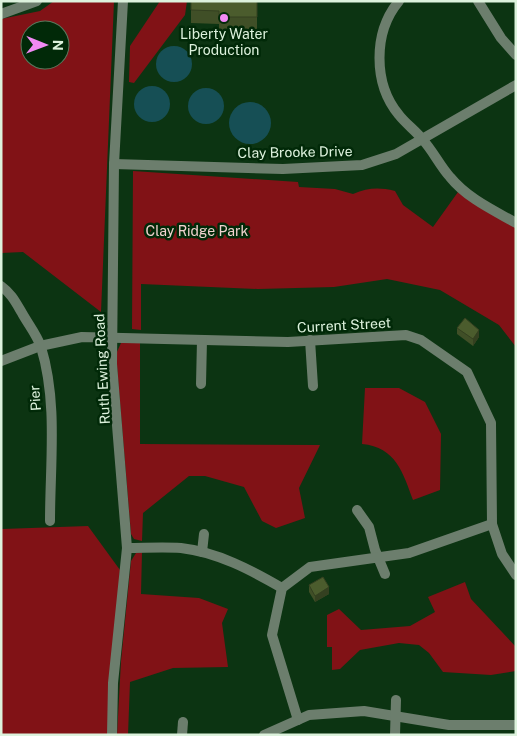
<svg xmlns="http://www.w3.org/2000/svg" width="517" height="736" font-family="'Public Sans',sans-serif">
<rect width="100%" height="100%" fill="#0c3412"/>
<g fill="#811216" fill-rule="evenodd">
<path d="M54 1H114L101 312 23 252 1 253V19L40 11ZM30 30H60V60H30Z"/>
<polygon points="160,1 187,1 185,15 134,83 129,82 130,46"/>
<path d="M133 171 298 182 299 187 335 189 353 194C368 188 378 187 395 191L403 205 433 227 458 192 516 227V347L499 325 440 290 387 279 334 287 258 289 141 284V330L132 329Z"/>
<polygon points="140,342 140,444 320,445 299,488 305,518 276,528 262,521 244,487 205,476 189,476 143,513 142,541 134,539 131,534 116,354 121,343"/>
<path d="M365 388H399L425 402 441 434 440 490 413 500C403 473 396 447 362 444Z"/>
<polygon points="88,526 120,570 108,735 1,735 2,529"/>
<polygon points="142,552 141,594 199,598 228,609 222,623 228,667 173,668 130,682 128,735 117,735 121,661 131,561 136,553"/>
<polygon points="465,582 471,599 516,647 516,671 491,675 443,672 429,653 419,645 399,643 360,650 340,669 332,670 332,647 327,647 327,615 339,609 361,630 410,626 435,612 428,597"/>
</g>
<g fill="#164f55">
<circle cx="174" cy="64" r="18"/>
<circle cx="152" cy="104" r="18"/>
<circle cx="206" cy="106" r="18"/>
<circle cx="250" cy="123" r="21"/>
</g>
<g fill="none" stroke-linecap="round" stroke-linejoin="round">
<g stroke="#6c7e6d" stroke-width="10">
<path d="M399 1C373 32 373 84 399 115 406 124 416 131 423 140 433 151 440 166 450 177 467 198 493 210 516 223"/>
<polyline points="478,1 501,38 516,55"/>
<polyline points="1,14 37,1"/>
<polyline points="114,164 283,169 362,165 396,154 516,85"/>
<path d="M1 286C11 293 16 303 22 313 28 324 37 335 41 347 58 402 50 464 50 521"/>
<polyline points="310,340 313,386"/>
<polyline points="1,361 40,346 82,337 288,342 406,335 421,340 467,372 491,423 492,524 502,554 516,575"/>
<polyline points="201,384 202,340"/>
<polyline points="357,510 369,527 375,550 385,574"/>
<path d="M127 548C144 548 163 547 181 548 217 552 251 570 282 588"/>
<polyline points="202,552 204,534"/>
<polyline points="298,720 272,635 282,588 310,567 409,553 492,524"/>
<polyline points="182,735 183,722"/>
<polyline points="264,735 309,715 364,711 449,725 516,725"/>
<polyline points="395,735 396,700"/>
</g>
<polyline stroke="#6c7e6d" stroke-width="10" points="112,735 113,683 127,548 112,364 114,164 123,1"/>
</g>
<g fill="#404f27">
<polygon points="191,1 257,1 257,30 219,30 219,24 191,23"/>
<polygon points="457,328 479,337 473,346 457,334"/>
<polygon points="309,585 329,594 315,602 309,592"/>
</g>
<g fill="#344020">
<polygon points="479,330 479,337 473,346 473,339"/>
<polygon points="329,587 329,594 315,602 315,596"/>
</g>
<g fill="#4b5c2d" stroke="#344020">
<polygon points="191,1 257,1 257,17 219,17 219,11 191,10"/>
<polygon points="465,318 479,330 473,339 457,328"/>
<polygon points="323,577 329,587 315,596 309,585"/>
</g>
<circle fill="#f18af4" stroke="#012908" stroke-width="2" cx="224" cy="18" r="5"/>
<g text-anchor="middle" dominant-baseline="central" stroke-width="5" stroke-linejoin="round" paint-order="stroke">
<g font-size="14" fill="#ddf2dd" stroke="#012908">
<text x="224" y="34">Liberty Water<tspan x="224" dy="16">Production</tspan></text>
</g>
<g font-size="14" fill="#ddf2dd" stroke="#012908">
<text transform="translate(295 152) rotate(-1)">Clay Brooke Drive</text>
<text transform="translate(344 325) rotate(-3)">Current Street</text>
<text transform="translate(102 369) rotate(-93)">Ruth Ewing Road</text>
<text transform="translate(35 398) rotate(-94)">Pier</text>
</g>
<g font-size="14" fill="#f1d2cf" stroke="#012908">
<text x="197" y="231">Clay Ridge Park</text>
</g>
</g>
<rect width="517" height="736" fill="none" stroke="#ddf2dd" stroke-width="5"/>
<g transform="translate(45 45) rotate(91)"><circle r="24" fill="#012908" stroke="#59795d"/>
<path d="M0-4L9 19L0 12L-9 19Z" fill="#f18af4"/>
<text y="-8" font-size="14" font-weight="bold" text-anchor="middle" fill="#ddf2dd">N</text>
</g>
</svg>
